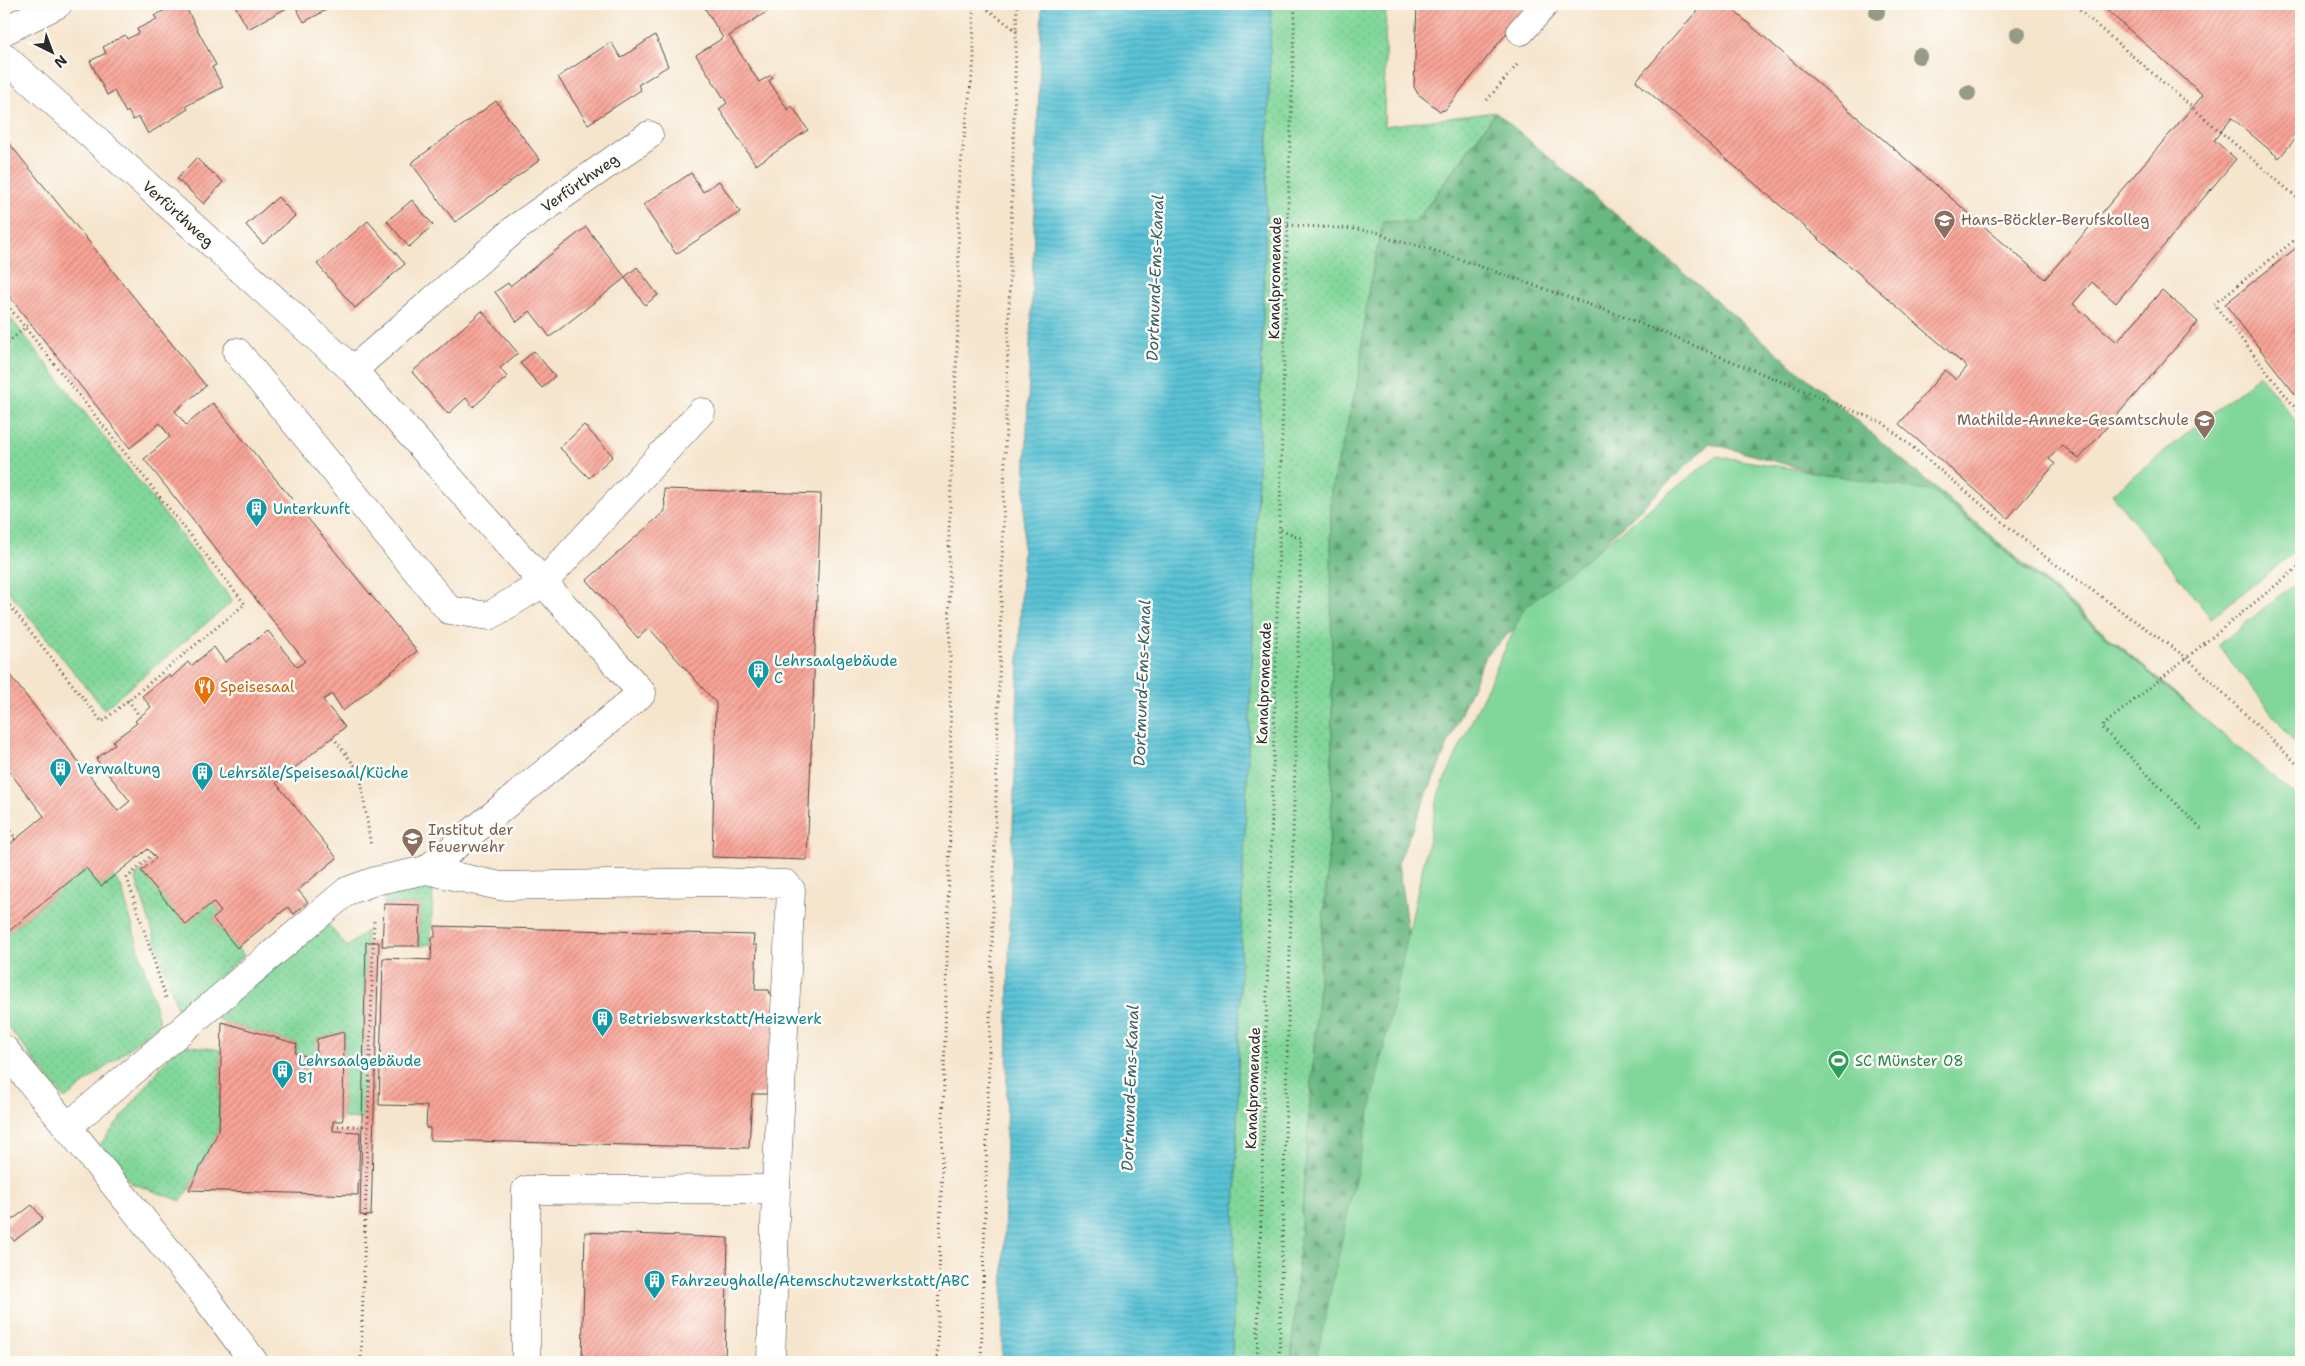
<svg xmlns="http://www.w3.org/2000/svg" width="2305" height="1366" font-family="'Shantell Sans',sans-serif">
<defs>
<pattern id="grass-dots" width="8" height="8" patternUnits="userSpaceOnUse" patternTransform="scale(1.25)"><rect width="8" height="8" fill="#81d79a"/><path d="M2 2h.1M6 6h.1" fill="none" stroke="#70b985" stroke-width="1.8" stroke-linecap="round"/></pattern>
<pattern id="forest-firs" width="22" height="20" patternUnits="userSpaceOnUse" patternTransform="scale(1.25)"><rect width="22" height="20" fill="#68b882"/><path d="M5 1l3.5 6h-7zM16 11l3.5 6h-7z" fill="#56966b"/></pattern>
<pattern id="water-rules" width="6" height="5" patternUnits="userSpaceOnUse" patternTransform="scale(1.25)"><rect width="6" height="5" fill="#5ac3d6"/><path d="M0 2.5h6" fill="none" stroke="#4b9fae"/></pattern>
<pattern id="building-hatch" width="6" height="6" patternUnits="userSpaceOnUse" patternTransform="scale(1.25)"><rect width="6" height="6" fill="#f9a497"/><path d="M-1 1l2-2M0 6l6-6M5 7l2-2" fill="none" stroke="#ca867b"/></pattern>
</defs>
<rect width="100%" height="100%" fill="#fdfcf7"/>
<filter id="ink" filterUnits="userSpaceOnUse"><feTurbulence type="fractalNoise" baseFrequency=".02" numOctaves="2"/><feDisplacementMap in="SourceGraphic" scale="10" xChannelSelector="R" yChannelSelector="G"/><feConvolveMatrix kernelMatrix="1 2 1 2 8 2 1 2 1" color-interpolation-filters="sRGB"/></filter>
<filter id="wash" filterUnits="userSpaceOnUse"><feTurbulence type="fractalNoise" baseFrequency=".0096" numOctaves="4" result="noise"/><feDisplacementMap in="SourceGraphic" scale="20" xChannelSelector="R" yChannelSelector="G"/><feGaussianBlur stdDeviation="1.12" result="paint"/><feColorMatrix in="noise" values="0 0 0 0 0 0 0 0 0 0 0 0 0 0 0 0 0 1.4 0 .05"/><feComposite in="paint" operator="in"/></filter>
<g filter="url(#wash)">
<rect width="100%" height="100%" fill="#f6e5cd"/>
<g fill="url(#grass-dots)" stroke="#568162">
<polygon points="1271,4 1386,4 1384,126 1496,112 1415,222 1383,221 1368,293 1359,376 1331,491 1332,804 1291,1362 1232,1362 1242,897 1252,662 1267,184"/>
<polygon points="4,310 233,601 104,709 4,586"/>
<polygon points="86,868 101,886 113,876 121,886 160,1024 65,1099 4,1022 4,935"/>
<polygon points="141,871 186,924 213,902 221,912 213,919 244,956 178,1011 135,876"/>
<polygon points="384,883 433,885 431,944 419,946 420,905 384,904"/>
<polygon points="327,923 347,947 366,931 363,1119 343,1118 344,1032 317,1039 316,1059 295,1053 297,1044 222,1022 217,1017"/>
<polygon points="179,1044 221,1050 219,1130 189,1190 181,1201 131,1183 99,1146"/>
</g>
<polygon fill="url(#forest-firs)" stroke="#4a7256" points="1496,112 2191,707 1809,471 1710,443 1485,656 1398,863 1421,1022 1320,1362 1291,1362 1332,804 1331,491 1359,376 1368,293 1383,221 1416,222"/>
<g fill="#81d79a" stroke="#568162">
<polygon points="2260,375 2301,428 2301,547 2211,618 2112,494"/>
<polygon points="1716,456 1933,492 2301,800 2301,1362 1319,1362 1316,1360 1439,792 1524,608"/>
<polygon points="2301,579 2301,750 2218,645"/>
</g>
<polygon fill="url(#water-rules)" stroke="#427780" points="1042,4 1271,4 1267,184 1252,662 1242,897 1232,1362 1002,1362 1010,910"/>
<g id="blocks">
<g fill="url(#building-hatch)">
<polygon points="176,4 184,4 216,65 212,67 223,87 186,106 188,109 148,134 139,117 133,120 128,111 126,113 114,91 107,95 90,61 106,53 103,47 125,35 127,39 139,33 137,29 157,19 154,16"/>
<polygon points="234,4 330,4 332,7 304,22 294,4 248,29"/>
<polygon points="699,4 779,4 729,36 759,82 771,75 773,78 769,81 788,110 792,106 808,130 756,165 719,109 727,103 696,55 723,38 703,5 701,7"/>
<polygon points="1417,4 1530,4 1445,110 1440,111 1418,94 1414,87"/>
<polygon points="1703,4 1726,4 2045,279 2203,95 2100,4 2301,4 2301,132 2279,158 2232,118 2214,140 2236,159 2116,303 2092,282 2073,304 2117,342 2162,290 2198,322 2079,459 2062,445 2049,459 2055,464 2008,518 1899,424 1945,370 1956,380 1967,367 1636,81"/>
<polygon points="655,35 668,66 638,85 641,90 588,124 558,77 611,42 621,58"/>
<polygon points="496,101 540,160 455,222 411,163"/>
<polygon points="4,137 206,386 175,411 186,425 213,403 417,651 343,711 332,694 323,700 345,727 276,783 337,858 298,890 308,902 294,914 288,907 237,948 213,919 221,912 213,902 186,925 141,871 156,858 148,849 101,886 86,868 4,935 4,849 44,816 4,765 4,668 118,811 130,801 96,759 115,744 113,741 137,723 135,721 151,707 142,696 169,675 171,678 188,662 191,666 214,647 225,662 268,631 297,667 305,661 144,459 170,437 160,423 130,448 4,290"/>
<polygon points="196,158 223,182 204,204 177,179"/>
<polygon points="691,173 703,192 719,181 740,212 676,254 643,205"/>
<polygon points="278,197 295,216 263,244 246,225"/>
<polygon points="412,200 433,225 409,247 387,221"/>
<polygon points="368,221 405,264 355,308 317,264"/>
<polygon points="586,227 625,277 637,267 658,295 645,305 625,278 550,337 530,311 517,322 495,292 508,283 510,286"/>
<polygon points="2301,244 2301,402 2225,304"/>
<polygon points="482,311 518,353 500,368 507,377 473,407 466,398 448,414 412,372"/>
<polygon points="534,351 555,376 542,388 520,363"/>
<polygon points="584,425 613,456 589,478 560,448"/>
<polygon points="664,489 821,494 807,860 712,857 716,703 649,628 638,638 587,580 665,511"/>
<polygon points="384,904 420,905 419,946 382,946"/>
<polygon points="435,926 754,935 753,945 757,945 755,990 769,990 774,1009 773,1074 766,1094 752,1094 749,1148 430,1140 430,1128 426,1128 427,1106 379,1105 383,958 431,960 432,937 435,937"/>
<polygon points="366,942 379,942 371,1216 360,1215"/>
<polygon points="222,1022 297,1044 295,1053 316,1059 317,1039 344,1032 343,1118 342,1121 333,1121 333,1131 360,1132 358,1195 189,1190 219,1130"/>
<polygon points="32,1205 43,1219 14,1241 4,1226"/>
<polygon points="585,1232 728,1238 725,1362 582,1362"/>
</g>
</g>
</g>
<g filter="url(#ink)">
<use href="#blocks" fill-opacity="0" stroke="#494743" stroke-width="1"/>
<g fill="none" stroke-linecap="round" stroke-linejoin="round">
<defs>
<g id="minor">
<polyline points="4,31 58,4"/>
<polyline points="1521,31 1545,4"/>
<polyline points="4,57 353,370 642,693 426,870"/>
<polyline points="237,352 449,610 489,616 543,583 701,412"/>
<polyline points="353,370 516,228 649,135"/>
<polyline points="4,1049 204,1295 254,1362"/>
<polyline points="67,1127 347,891 375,881 426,870 500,886 717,882 786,884 791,890 776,1189 771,1362"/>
<polyline points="526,1362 526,1190 776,1189"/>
</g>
</defs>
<use href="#minor" stroke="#494743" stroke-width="29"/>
<g stroke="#494743" stroke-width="3" stroke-dasharray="1 4" stroke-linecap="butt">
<polyline points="980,4 1017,31"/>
<polyline points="2072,4 2301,201"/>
<polyline points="1487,100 1517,65"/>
<polyline points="1288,225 1356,229 1380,233 1390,239 1430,249 1619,315 1883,423 2044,556 2187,658 2301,768"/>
<polyline points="2301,235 2214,304 2301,415"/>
<polyline points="4,301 245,604 102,722 4,598"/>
<polyline points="4,346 30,323"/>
<polyline points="128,700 140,717"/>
<polyline points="333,737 360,773 371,847"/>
<polyline points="4,823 16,839"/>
<polyline points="2201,829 2101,727 2301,565"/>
<polyline points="4,837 16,839"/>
<polyline points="153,854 127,878 166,998"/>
<polyline points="333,1126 367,1126"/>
<polyline points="361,1362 374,918"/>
<polyline points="937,1362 951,790 949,531 959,304 958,188 974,60 973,4"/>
<polyline points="981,1362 1017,4"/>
<polyline points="1257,1362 1288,210 1295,4"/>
<polyline points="1279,1362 1301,538 1280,529"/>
</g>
<use href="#minor" stroke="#fff" stroke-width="28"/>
</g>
<g fill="#959b86">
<circle cx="1877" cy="12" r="8"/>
<circle cx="2018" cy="34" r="8"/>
<circle cx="1919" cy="56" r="8"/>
<circle cx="1968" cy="93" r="8"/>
</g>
</g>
<defs>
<symbol id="school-pin" viewBox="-11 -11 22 30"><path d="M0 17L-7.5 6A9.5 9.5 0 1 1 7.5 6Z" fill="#8d6e63" stroke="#fdfcf7"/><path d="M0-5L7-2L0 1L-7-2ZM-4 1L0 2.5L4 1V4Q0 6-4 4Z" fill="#fff"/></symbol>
<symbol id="building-pin" viewBox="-11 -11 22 30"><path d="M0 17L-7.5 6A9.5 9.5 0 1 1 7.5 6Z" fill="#0f9aa8" stroke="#fdfcf7"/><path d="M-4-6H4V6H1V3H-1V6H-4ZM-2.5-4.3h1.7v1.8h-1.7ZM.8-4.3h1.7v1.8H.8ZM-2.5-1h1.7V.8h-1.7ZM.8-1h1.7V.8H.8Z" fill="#fff"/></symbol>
<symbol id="restaurant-pin" viewBox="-11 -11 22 30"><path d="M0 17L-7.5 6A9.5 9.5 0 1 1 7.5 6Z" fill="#e8710a" stroke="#fdfcf7"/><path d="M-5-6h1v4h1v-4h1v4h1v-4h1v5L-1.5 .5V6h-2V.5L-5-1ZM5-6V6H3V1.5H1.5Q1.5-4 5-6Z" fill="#fff"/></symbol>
<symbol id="university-pin" viewBox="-11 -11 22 30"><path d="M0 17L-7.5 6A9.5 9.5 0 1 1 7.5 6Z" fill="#8d6e63" stroke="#fdfcf7"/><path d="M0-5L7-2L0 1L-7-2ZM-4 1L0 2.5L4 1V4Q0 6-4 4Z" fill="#fff"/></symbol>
<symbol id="stadium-pin" viewBox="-11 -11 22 30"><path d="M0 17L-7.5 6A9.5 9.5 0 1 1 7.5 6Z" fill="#2e9e5b" stroke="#fdfcf7"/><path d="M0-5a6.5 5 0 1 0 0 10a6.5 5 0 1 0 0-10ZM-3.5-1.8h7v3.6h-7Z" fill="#fff"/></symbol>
</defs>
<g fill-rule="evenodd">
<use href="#school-pin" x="1932" y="208" width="25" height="34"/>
<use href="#school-pin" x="2192" y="408" width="25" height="34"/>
<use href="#building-pin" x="244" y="496" width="25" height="34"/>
<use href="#building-pin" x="746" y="658" width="25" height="34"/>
<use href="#restaurant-pin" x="192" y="674" width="25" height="34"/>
<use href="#building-pin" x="48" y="756" width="25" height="34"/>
<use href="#building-pin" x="190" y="760" width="25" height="34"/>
<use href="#university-pin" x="400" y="826" width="25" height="34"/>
<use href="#building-pin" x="590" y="1006" width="25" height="34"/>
<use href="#stadium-pin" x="1826" y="1048" width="25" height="34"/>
<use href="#building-pin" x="270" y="1058" width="25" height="34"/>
<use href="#building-pin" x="642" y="1268" width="25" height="34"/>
</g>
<g text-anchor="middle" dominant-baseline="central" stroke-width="5" stroke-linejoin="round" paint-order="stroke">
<g font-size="15" fill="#2b2b2b" stroke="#fdfcf7">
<text transform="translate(580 183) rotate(-35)">Verfürthweg</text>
<text transform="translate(178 214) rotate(42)">Verfürthweg</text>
<text transform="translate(1275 278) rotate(-89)">Kanalpromenade</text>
<text transform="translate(1264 683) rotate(-88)">Kanalpromenade</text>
<text transform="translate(1253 1088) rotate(-88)">Kanalpromenade</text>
</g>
<g font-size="15" fill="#785e54" stroke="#fdfcf7" text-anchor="start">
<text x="1961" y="220">Hans-Böckler-Berufskolleg</text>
<text x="2189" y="420" text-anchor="end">Mathilde-Anneke-Gesamtschule</text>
<text x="428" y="830">Institut der<tspan x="428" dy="17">Feuerwehr</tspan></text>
</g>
<g font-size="15" fill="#0d838f" stroke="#fdfcf7" text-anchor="start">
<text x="273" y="509">Unterkunft</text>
<text x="774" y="661">Lehrsaalgebäude<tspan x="774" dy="17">C</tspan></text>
<text x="77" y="769">Verwaltung</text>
<text x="219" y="773">Lehrsäle/Speisesaal/Küche</text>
<text x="619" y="1019">Betriebswerkstatt/Heizwerk</text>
<text x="298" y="1061">Lehrsaalgebäude<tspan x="298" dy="17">B1</tspan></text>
<text x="671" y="1281">Fahrzeughalle/Atemschutzwerkstatt/ABC</text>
</g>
<g font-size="15" fill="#c56008" stroke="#fdfcf7" text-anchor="start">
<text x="220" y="687">Speisesaal</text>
</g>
<g font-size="15" fill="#27864d" stroke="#fdfcf7" text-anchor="start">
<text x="1855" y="1061">SC Münster 08</text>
</g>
<g font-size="16" font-style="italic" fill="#3b6067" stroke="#fdfcf7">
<text transform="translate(1155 278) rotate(-88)">Dortmund-Ems-Kanal</text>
<text transform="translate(1142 683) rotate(-88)">Dortmund-Ems-Kanal</text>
<text transform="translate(1130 1088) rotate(-88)">Dortmund-Ems-Kanal</text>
</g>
</g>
<rect width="2305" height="1366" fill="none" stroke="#fdfcf7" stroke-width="20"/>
<g transform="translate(52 52) rotate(138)" stroke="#fdfcf7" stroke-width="4" paint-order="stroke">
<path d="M0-4L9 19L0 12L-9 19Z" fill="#2b2b2b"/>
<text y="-8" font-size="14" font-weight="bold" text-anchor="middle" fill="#2b2b2b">N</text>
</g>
</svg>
